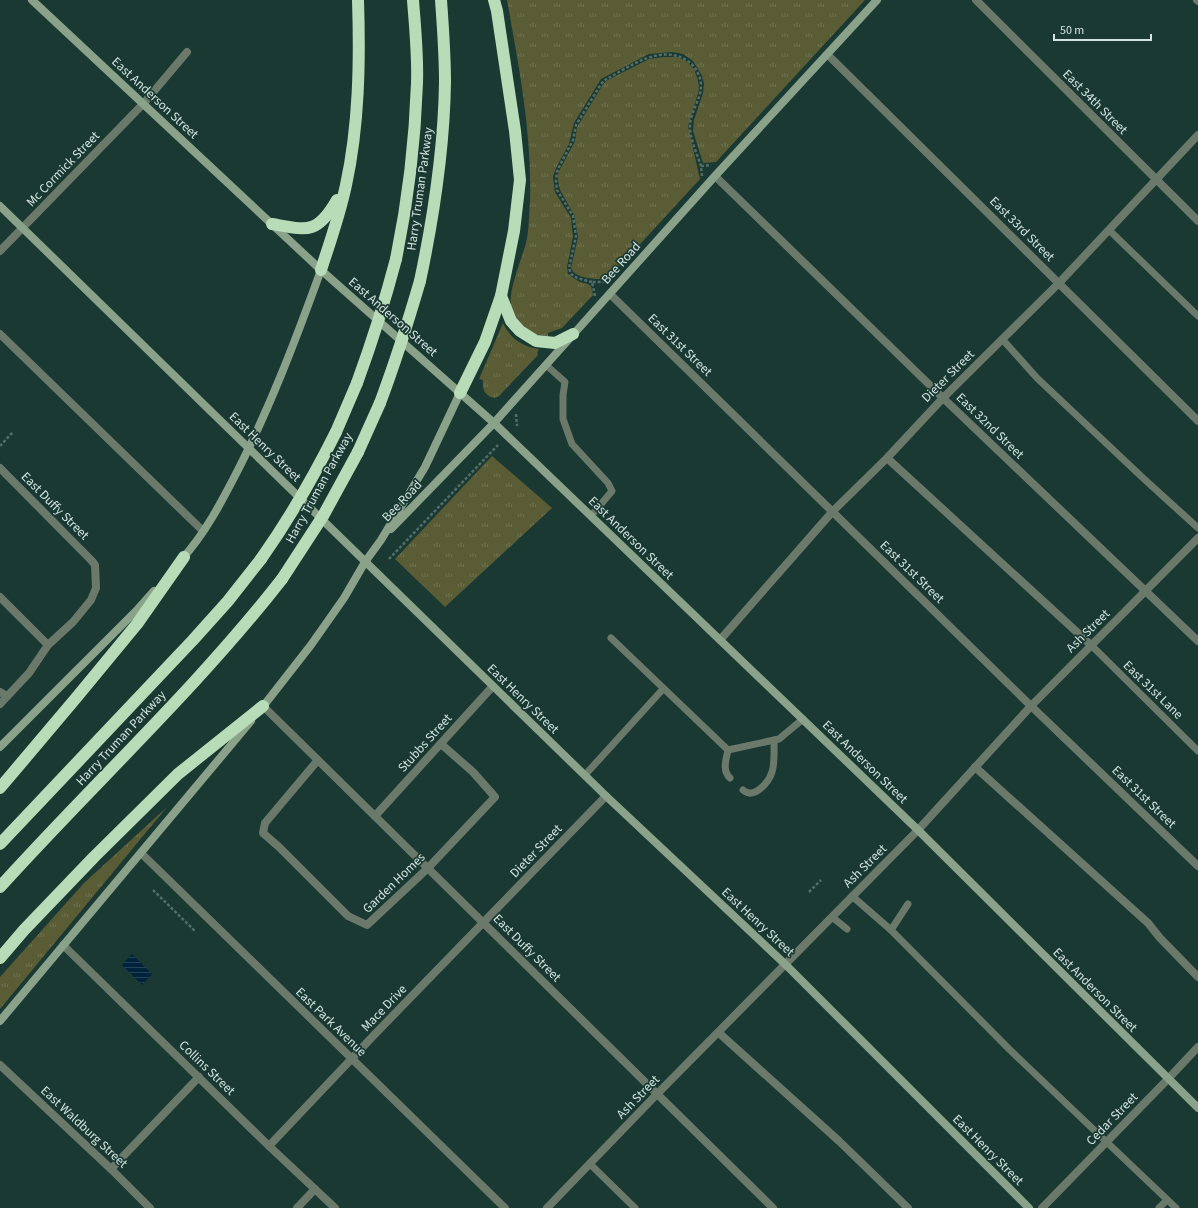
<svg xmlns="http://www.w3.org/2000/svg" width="1198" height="1208" font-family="'Source Sans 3',sans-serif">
<defs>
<pattern id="grass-tufts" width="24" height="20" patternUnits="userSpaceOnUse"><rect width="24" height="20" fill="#595c34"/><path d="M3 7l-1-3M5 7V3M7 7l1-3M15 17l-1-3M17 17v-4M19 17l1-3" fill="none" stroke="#707351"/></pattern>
<pattern id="water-rules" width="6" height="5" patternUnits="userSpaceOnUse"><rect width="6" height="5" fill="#00233b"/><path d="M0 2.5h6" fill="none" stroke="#244357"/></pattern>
</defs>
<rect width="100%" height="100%" fill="#193932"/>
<g fill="url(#grass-tufts)">
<path d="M507 0H865L716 162 703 163 693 131 694 120 703 93 704 84 702 76 693 61 683 54 672 52 649 54 601 79 574 123 569 144 556 168 553 177 555 192 571 218 573 237 567 267 568 274C572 277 576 280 580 282 591 285 591 283 593 295L562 328 548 333V336C527 335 515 327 511 305 508 291 522 258 526 243 529 232 529 214 530 201 532 133 519 67 507 0Z"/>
<path d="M663 57H677L686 61 694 69 698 80 699 90 688 126 700 179 608 279C597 279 576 280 571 268L578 237 574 215 560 190 558 181V173L575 141 577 127 602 86 606 81 649 59Z"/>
<path d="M503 323C510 338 522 347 539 349L537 353 538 355 499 396 495 398C485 396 482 390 483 380L479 379Z"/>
<polygon points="492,456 552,508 445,607 395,559"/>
<polygon points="167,807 0,1009 0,977 84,883"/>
</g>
<polygon fill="url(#water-rules)" points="132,954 152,974 142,985 122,965"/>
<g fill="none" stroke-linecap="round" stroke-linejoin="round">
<g stroke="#536e68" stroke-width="2.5" stroke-dasharray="3 2" stroke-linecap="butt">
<polyline points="702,176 701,166 711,165"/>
<path d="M592 282 577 278 571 274 569 268 576 236 573 216 557 190 556 181 557 172 560 165 573 140 576 125 601 84 605 80C629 67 662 42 689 62 696 67 701 77 701 86 701 99 691 111 690 124 689 136 697 154 701 166"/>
<polyline points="595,296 592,282 607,282"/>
<polyline points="516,414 517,426"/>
<polyline points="0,446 13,432"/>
<polyline points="389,559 498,445"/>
<polyline points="153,890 196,932"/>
<polyline points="809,892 821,880"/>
</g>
<g stroke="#6b796b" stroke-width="7">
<polyline points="1109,230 1198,316"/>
<polyline points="1002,339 1037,378 1143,478 1198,528"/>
<polyline points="546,365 565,382 563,395 563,419 572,444 608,483 612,491 591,516"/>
<polyline points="611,638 728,750 779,739 803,719"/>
<polyline points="1091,645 1198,751"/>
<path d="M728 750C726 759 722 771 730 778"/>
<polyline points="585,775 663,689"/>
<path d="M743 790C754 800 769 782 772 772 775 763 774 750 774 740"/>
<polyline points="852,896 891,930 1010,1050 1176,1208"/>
<polyline points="832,917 847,929"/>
<polyline points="891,930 908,904"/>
<polyline points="590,1164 635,1208"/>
<polyline points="1159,1208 1167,1200"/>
</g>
<g stroke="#6b796b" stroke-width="8">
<polyline points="976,0 1198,221"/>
<polyline points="1197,0 1198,1"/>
<polyline points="828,55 1198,421"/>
<polyline points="715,176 943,398 1198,641"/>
<polyline points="0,251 144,103 187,52"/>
<polyline points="610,294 1031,706 1198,866"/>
<polyline points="0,334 203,531"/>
<polyline points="887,458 1091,645"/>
<polyline points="0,468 92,561 95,565 96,588 91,600 73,622 48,645 29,673 0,704"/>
<polyline points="0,597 48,645"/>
<polyline points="720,640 833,511 887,458 943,398 1059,283 1198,135"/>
<polyline points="0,692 7,696"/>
<polyline points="263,706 773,1208"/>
<polyline points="318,760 265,823 263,833 279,847 348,916 367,925 428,868 495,797 473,772 441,744"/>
<polyline points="975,767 1148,923 1160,938 1198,977"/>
<polyline points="375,816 493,686"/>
<polyline points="141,853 505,1208"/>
<polyline points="63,945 269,1146 335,1208"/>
<polyline points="719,1033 839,1141 908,1208"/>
<polyline points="0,1065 111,1169 150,1208"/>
<polyline points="269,1146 376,1033 606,796"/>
<polyline points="111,1169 199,1077"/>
<polyline points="297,1208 315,1189"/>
<polyline points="547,1208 657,1094 918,830 1031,706 1198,538"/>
<polyline points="1042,1208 1168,1079 1198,1047"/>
</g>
<g stroke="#8aa18a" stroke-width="8">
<polyline points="32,0 321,270 494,423 918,830 1198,1108"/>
<polyline points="0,206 606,796 786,965 1029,1208"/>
<polyline points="391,529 494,423 715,176 877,0"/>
<path d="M181 560C205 534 222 501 238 470 271 405 296 339 321 270"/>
<polyline points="261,709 311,645 344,598 365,562 381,540 425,467 460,393"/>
<polyline points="0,747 138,609 154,591"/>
<polyline points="0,1021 251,721"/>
</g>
<g stroke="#b8dcb8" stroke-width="12">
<path d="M272 224C307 230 317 235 337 200"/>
<path d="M396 259C408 201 415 142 417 83 418 55 415 27 413 0"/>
<path d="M321 270C330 242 340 214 346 185 359 125 360 62 358 0"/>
<path d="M420 281C434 215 444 149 445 82 445 55 443 27 441 0"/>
<polyline points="501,296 511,321 520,331 536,341 555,343 573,334"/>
<polyline points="460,393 485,342 501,296 514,231 520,180 515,131 497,11 494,0"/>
<polyline points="336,432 357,383"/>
<polyline points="358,452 380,403"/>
<polyline points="0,788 76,698 137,624 184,557"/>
<polyline points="0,844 193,640 228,601 261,559"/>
<path d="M0 887C93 784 196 689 282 579"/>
<polyline points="0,958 24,930 94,857 178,774 263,706"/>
</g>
<g stroke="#b8dcb8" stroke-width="12">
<path d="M357 383C372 342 385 301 396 259"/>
<path d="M380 403C395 363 408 322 420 281"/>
<path d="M261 559C290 518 314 476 336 432"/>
<polyline points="282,579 323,516 358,452"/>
</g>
</g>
<g text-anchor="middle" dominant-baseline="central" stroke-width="3.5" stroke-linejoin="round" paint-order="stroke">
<g font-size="13" fill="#d2e4df" stroke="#193932">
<text transform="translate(155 98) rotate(43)">East Anderson Street</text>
<text transform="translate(1095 102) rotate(45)">East 34th Street</text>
<text transform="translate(63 169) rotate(-46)">Mc Cormick Street</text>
<text transform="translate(420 189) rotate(-82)">Harry Truman Parkway</text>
<text transform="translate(1022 229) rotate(45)">East 33rd Street</text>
<text transform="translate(621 263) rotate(-48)">Bee Road</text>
<text transform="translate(393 317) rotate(41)">East Anderson Street</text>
<text transform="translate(680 345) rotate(44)">East 31st Street</text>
<text transform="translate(948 376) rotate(-45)">Dieter Street</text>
<text transform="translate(990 426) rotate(44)">East 32nd Street</text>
<text transform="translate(265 447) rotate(44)">East Henry Street</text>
<text transform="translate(319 488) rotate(-61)">Harry Truman Parkway</text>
<text transform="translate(402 501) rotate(-46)">Bee Road</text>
<text transform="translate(55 506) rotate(45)">East Duffy Street</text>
<text transform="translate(631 538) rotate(44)">East Anderson Street</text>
<text transform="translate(912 572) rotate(44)">East 31st Street</text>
<text transform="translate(1088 631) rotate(-45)">Ash Street</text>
<text transform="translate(1153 690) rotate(44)">East 31st Lane</text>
<text transform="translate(523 699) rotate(44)">East Henry Street</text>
<text transform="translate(121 738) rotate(-47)">Harry Truman Parkway</text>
<text transform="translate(425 743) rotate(-48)">Stubbs Street</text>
<text transform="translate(865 762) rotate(44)">East Anderson Street</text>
<text transform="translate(1144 797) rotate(44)">East 31st Street</text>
<text transform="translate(536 851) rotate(-46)">Dieter Street</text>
<text transform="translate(865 866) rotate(-45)">Ash Street</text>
<text transform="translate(394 883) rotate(-44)">Garden Homes</text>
<text transform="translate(758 922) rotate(43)">East Henry Street</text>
<text transform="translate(527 948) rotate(45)">East Duffy Street</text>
<text transform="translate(1095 990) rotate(45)">East Anderson Street</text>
<text transform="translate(384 1008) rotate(-46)">Mace Drive</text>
<text transform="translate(331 1022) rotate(44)">East Park Avenue</text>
<text transform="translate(207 1068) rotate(44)">Collins Street</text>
<text transform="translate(638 1097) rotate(-46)">Ash Street</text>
<text transform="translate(1112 1119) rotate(-46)">Cedar Street</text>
<text transform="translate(84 1127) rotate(43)">East Waldburg Street</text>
<text transform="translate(988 1150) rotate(45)">East Henry Street</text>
</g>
</g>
<path d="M1054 34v6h97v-6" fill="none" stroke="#d2e4df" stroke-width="2"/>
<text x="1060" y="34" font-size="12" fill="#d2e4df" stroke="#193932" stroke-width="3" paint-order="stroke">50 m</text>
</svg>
